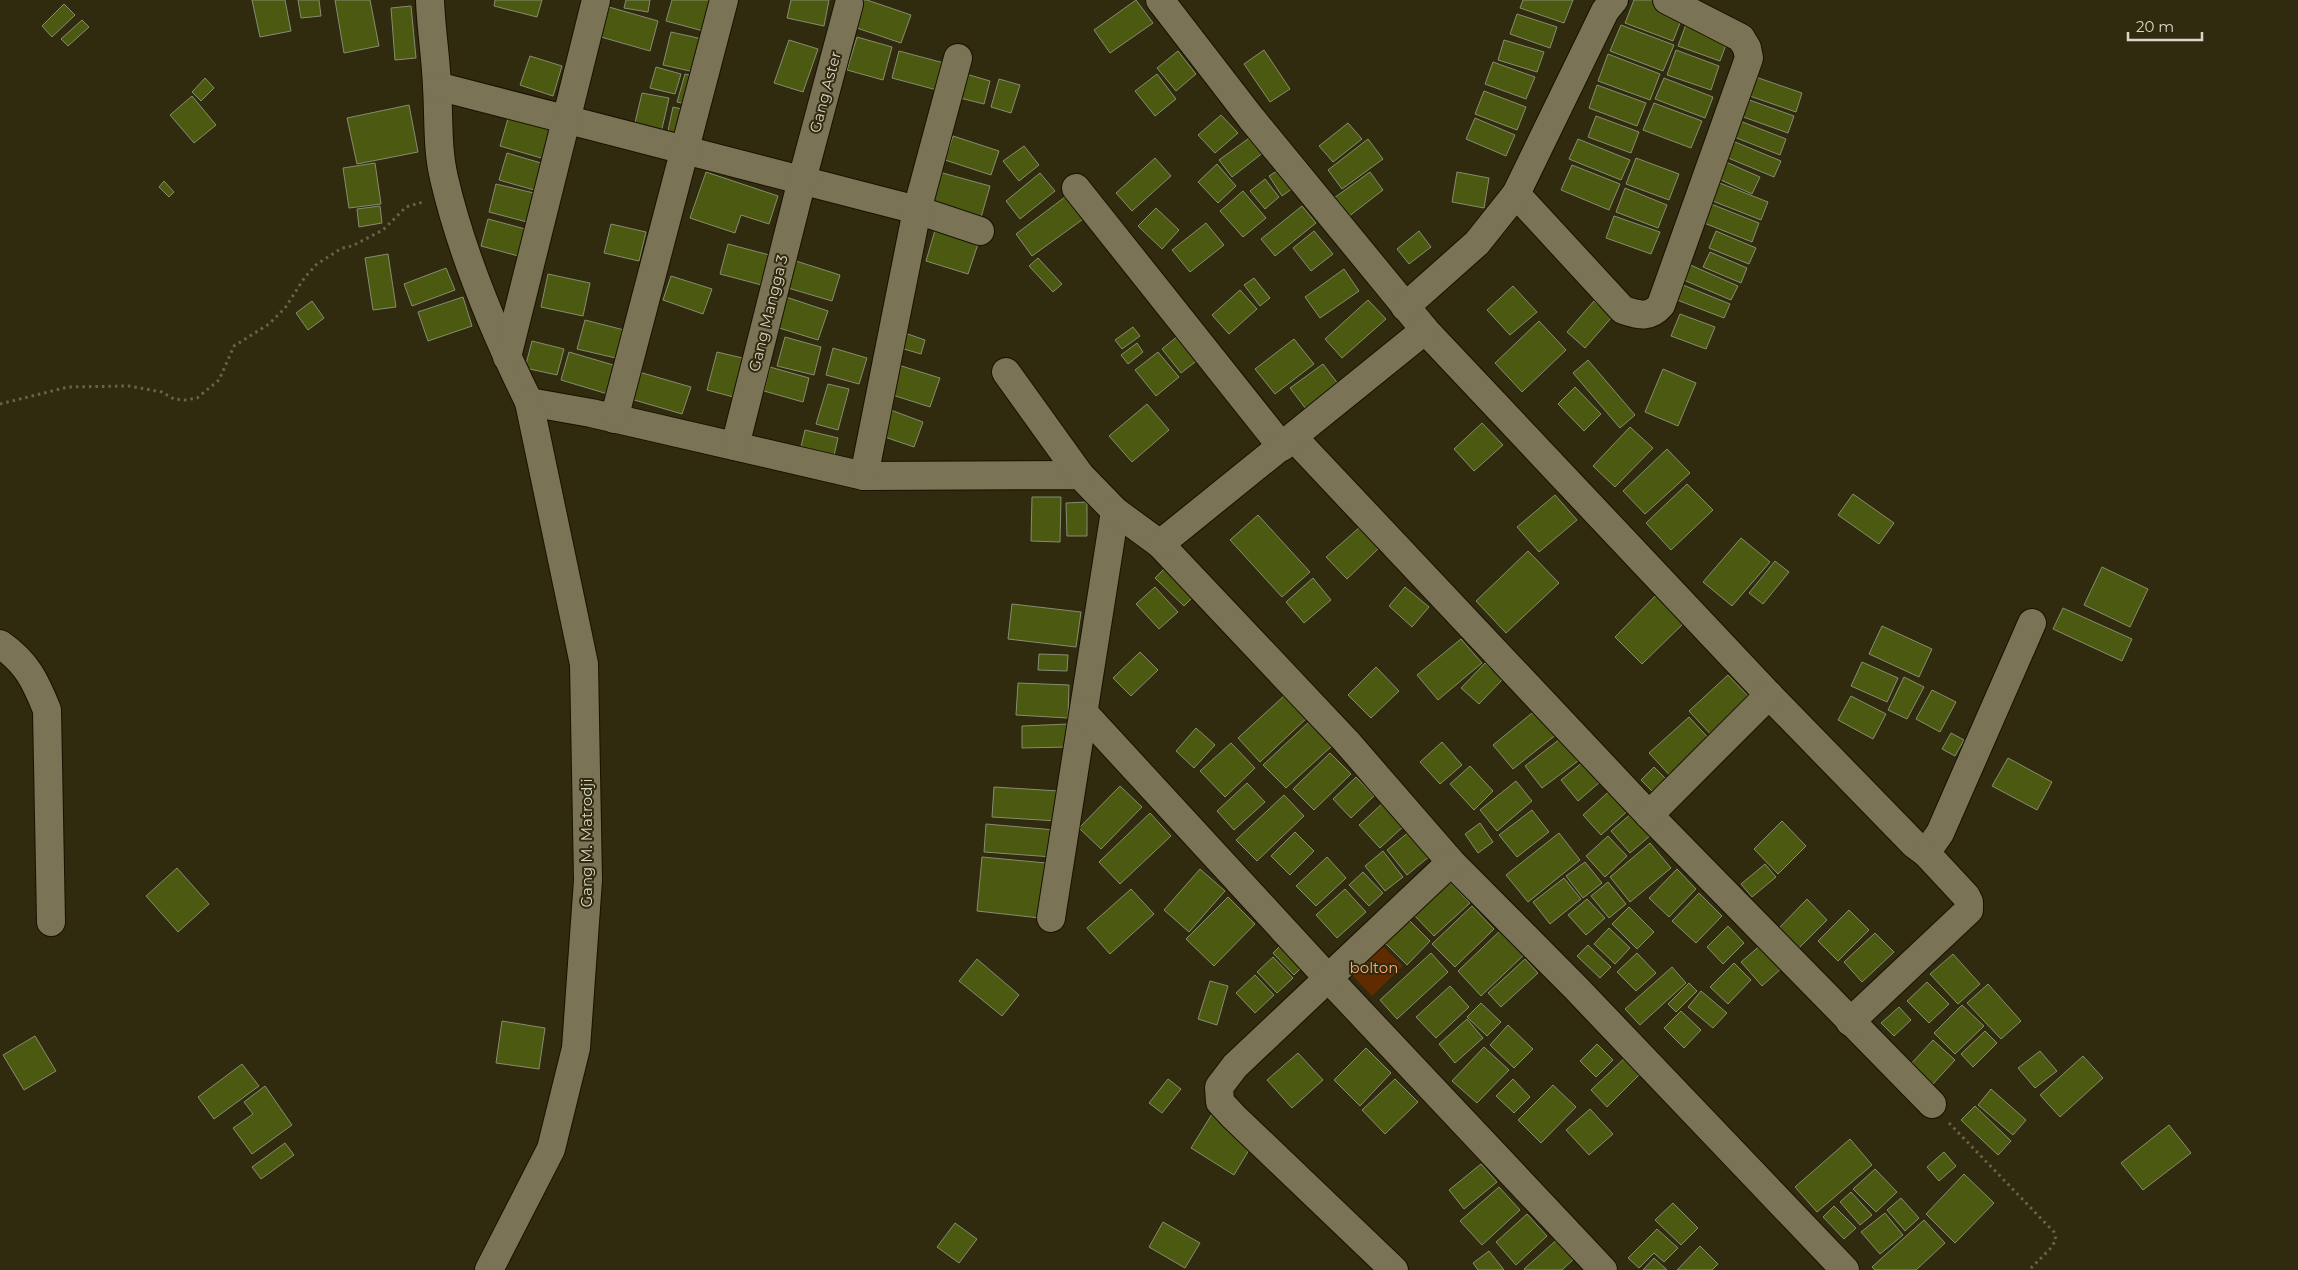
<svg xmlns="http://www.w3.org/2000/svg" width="2298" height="1270" font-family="Montserrat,sans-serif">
<rect width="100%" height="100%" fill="#302a0f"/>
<polygon fill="#612b00" points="1375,938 1403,966 1372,996 1345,968"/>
<g fill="#4c5911" stroke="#868d70">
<polygon points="252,0 285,0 291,31 260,37"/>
<polygon points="298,0 319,0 321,16 301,18"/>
<polygon points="335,0 370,0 379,46 344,53"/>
<polygon points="495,0 542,0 537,17 494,6"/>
<polygon points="626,0 650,0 648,12 624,8"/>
<polygon points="672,0 715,0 707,32 666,21"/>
<polygon points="791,0 829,0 824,26 787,18"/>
<polygon points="860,0 867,0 911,15 901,43 851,26"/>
<polygon points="1136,0 1153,23 1110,53 1094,30"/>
<polygon points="1523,0 1573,0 1564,23 1520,8"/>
<polygon points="1634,0 1657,0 1685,10 1673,41 1625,23"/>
<polygon points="64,4 75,15 52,37 42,26"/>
<polygon points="411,6 416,58 395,60 391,8"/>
<polygon points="609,7 658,21 650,51 601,37"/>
<polygon points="1517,14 1557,27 1550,48 1510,34"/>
<polygon points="1688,19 1730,34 1720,61 1678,46"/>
<polygon points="82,20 89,27 68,46 61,39"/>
<polygon points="1621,25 1674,45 1663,71 1610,51"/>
<polygon points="671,32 707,40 699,73 663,65"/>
<polygon points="857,37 892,47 883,80 847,70"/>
<polygon points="789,40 818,49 803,92 774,83"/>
<polygon points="1504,40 1544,52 1537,72 1498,60"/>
<polygon points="1264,50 1290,89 1270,102 1244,64"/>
<polygon points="1676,50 1719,66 1711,90 1667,75"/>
<polygon points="899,51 944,63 937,90 892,78"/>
<polygon points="1178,51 1196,74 1176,91 1157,68"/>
<polygon points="1608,54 1660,74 1650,100 1598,81"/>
<polygon points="530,56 562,66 553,96 520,85"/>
<polygon points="1493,62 1535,77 1526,99 1485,84"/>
<polygon points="656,67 681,74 675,94 650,88"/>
<polygon points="685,74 698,77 690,105 677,102"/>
<polygon points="966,74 990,81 984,104 960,98"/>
<polygon points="1157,74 1176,99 1155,116 1135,91"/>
<polygon points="1747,74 1802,93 1796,112 1741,93"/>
<polygon points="205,78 214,88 201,101 192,92"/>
<polygon points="1664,78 1713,97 1705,118 1655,99"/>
<polygon points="999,79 1020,85 1011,113 991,107"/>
<polygon points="1597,85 1646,103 1637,126 1589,108"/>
<polygon points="1484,91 1526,107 1517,130 1475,114"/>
<polygon points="642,93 669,98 661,133 634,127"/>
<polygon points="192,96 216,125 194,143 170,115"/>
<polygon points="1741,97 1794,116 1788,133 1735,114"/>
<polygon points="1654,103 1702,121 1691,148 1643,130"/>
<polygon points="409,105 418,152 357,164 347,118"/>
<polygon points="673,107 686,110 679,143 666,140"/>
<polygon points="510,112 558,126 548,160 500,146"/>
<polygon points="1221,115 1238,133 1215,153 1198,135"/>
<polygon points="1596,116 1639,132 1631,153 1588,137"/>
<polygon points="1475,118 1515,135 1506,156 1466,139"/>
<polygon points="1735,119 1786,139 1780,155 1729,135"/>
<polygon points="1348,123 1362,139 1333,162 1319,146"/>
<polygon points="953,136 999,151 991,175 945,160"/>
<polygon points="1252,136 1264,152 1232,177 1219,160"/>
<polygon points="1368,139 1383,159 1342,189 1328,170"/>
<polygon points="1578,139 1630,160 1621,180 1569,159"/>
<polygon points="1728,139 1781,161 1774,177 1721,155"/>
<polygon points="1024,146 1039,165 1019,181 1003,161"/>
<polygon points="507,153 541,163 534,190 499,180"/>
<polygon points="1155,158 1171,176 1132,211 1116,193"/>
<polygon points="1636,158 1679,174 1669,200 1626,184"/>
<polygon points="1719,159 1760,177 1752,194 1712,176"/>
<polygon points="375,163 381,204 349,208 343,168"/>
<polygon points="1217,164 1236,186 1218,203 1198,182"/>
<polygon points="1572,165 1620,184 1609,210 1561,190"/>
<polygon points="1280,169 1293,188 1282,196 1269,176"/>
<polygon points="706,172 778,196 769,224 741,215 735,233 690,218"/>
<polygon points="939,172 990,186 980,221 929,207"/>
<polygon points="1370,172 1383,190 1348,217 1334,198"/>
<polygon points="1457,172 1489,178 1484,208 1452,202"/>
<polygon points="1040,173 1055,191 1020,219 1006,201"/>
<polygon points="1265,179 1279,197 1265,209 1250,191"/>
<polygon points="1712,180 1768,202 1761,220 1705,198"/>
<polygon points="164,181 174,192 169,197 159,187"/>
<polygon points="496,184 534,193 527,222 489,212"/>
<polygon points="1625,188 1667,205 1658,228 1616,212"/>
<polygon points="1243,191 1266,218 1243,237 1220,211"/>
<polygon points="1069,194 1086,217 1032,256 1016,234"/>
<polygon points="1706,202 1759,223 1752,242 1699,221"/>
<polygon points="380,206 382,223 359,227 357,209"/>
<polygon points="1302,206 1316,223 1275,256 1261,239"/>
<polygon points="1156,208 1179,230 1162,249 1138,226"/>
<polygon points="1614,216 1660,232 1651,254 1606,238"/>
<polygon points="488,219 529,230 522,257 481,246"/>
<polygon points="1206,223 1224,245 1190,272 1172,250"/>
<polygon points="611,224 646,232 639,261 604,253"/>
<polygon points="936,227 979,241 968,274 926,261"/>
<polygon points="1314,231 1333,254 1311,271 1293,248"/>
<polygon points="1419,231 1431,247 1409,264 1397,249"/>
<polygon points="1716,231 1756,248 1749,264 1709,248"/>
<polygon points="728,244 777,257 769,287 720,274"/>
<polygon points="1710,252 1747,268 1741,283 1703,267"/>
<polygon points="388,254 396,307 373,310 365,258"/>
<polygon points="1038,258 1062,284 1053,292 1029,266"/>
<polygon points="796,261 840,275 832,301 788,288"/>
<polygon points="1686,263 1738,286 1731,300 1679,278"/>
<polygon points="446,268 455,290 412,306 404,284"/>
<polygon points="1344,269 1359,291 1320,318 1305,297"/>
<polygon points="548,274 590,283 583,316 541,307"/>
<polygon points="671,276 712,289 703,314 663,300"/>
<polygon points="1254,278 1270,298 1260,306 1244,285"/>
<polygon points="1678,283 1730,304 1724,318 1672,298"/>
<polygon points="1513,286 1537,312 1510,335 1487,310"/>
<polygon points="1240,290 1257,309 1229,334 1212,315"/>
<polygon points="463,297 472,326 428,341 418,312"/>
<polygon points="786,297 828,311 818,340 776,327"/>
<polygon points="1368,300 1386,319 1342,358 1325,339"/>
<polygon points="312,301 324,318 308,330 296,313"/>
<polygon points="1594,301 1612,317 1585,348 1567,332"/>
<polygon points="1680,314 1715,327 1706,349 1671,336"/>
<polygon points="585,320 628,331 620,359 577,349"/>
<polygon points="1539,321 1566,350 1522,392 1495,363"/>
<polygon points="1133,327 1140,336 1122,349 1115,340"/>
<polygon points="1184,331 1204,355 1181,373 1162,349"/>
<polygon points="902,332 925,340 921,354 897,347"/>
<polygon points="785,337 821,347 814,375 777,366"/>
<polygon points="1294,339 1314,364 1275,394 1255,369"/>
<polygon points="532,341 564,349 557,375 525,368"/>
<polygon points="1137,343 1143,352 1128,364 1121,355"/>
<polygon points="833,348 867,358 859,384 826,375"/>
<polygon points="569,352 620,367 611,395 561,380"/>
<polygon points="717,352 751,360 741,399 707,390"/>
<polygon points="1158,352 1179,377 1156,396 1135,370"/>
<polygon points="1588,360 1635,415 1620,428 1573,373"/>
<polygon points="895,364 940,378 930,407 886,393"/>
<polygon points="1323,364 1342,389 1309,413 1290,388"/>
<polygon points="770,367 809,378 803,402 764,391"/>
<polygon points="1663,369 1696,383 1678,426 1645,412"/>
<polygon points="639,372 691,387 682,414 631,399"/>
<polygon points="828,384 849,389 838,430 816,424"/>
<polygon points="1575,387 1601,414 1584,431 1558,404"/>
<polygon points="1147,404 1169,430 1132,462 1109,436"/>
<polygon points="888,409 923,422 914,447 879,435"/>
<polygon points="1482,423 1503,445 1474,471 1454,449"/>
<polygon points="1630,427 1653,448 1615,487 1593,466"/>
<polygon points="805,430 838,438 833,460 800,451"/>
<polygon points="1667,449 1690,473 1645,514 1623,491"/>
<polygon points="1687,484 1713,510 1671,550 1646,523"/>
<polygon points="1853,494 1894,523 1879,544 1838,515"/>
<polygon points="1555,495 1577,520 1539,552 1517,527"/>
<polygon points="1032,497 1061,497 1060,542 1031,541"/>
<polygon points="1087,502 1087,536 1067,536 1066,503"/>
<polygon points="1258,515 1310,572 1282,597 1230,540"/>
<polygon points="1360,527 1379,548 1347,579 1326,557"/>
<polygon points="1741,538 1770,562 1732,606 1703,582"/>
<polygon points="1528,551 1559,583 1506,633 1476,601"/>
<polygon points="1775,561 1789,572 1763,604 1749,593"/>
<polygon points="1170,563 1200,590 1184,606 1155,578"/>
<polygon points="2102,567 2148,589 2130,627 2084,605"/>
<polygon points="1313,578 1331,600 1304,623 1286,602"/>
<polygon points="1155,587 1178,612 1159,629 1136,604"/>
<polygon points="1405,587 1429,607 1412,627 1389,606"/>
<polygon points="1662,589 1690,617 1642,664 1615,637"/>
<polygon points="1012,604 1081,612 1076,647 1008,639"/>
<polygon points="2063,608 2132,639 2122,661 2053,629"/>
<polygon points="1882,626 1932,649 1919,677 1869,654"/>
<polygon points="1461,639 1482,663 1438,700 1417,675"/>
<polygon points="1140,652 1158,670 1131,696 1113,678"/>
<polygon points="1039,654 1068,655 1067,671 1038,670"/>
<polygon points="1862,662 1898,678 1887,702 1851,686"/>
<polygon points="1485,663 1503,679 1479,704 1461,688"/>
<polygon points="1376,667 1399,691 1371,718 1348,695"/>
<polygon points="1728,675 1753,701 1714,738 1689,711"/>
<polygon points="1904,677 1924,687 1907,719 1888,710"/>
<polygon points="1018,683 1069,685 1068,718 1016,715"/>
<polygon points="1932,690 1956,702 1940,732 1916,719"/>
<polygon points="1285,695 1307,718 1260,762 1238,738"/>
<polygon points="1851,696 1886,714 1873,739 1838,720"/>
<polygon points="1537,709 1557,734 1513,769 1493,745"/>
<polygon points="1689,717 1715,745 1675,781 1649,753"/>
<polygon points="1310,721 1333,745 1286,788 1263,765"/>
<polygon points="1068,724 1068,747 1022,748 1022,726"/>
<polygon points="1196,728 1215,745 1194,768 1176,751"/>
<polygon points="1951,733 1964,740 1955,756 1942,749"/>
<polygon points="1560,739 1578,761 1542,788 1525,766"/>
<polygon points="1442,742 1462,765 1440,784 1420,762"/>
<polygon points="1231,743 1255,768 1225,797 1200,771"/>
<polygon points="1330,753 1351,774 1314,810 1293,789"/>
<polygon points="2008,758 2052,782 2037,810 1992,786"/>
<polygon points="1583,762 1600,782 1578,801 1561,780"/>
<polygon points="1470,766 1493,791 1474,810 1450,784"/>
<polygon points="1654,767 1671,784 1658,797 1641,780"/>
<polygon points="1356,777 1374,796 1351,818 1333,799"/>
<polygon points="1516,781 1532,801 1497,831 1480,810"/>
<polygon points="1247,783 1265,802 1234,830 1217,811"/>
<polygon points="1120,786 1142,807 1101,849 1079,828"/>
<polygon points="994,787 1059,791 1057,821 992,817"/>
<polygon points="1614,787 1632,807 1601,835 1583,815"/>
<polygon points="1284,795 1304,816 1257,861 1236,840"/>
<polygon points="1383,803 1405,825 1380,848 1359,825"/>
<polygon points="1532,810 1549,832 1517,857 1499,835"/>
<polygon points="1150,813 1171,836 1120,884 1099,862"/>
<polygon points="1632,813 1651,835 1630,853 1611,831"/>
<polygon points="1782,821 1806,846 1778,874 1754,849"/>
<polygon points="1480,823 1493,842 1478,853 1465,834"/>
<polygon points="986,824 1055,830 1052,857 984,852"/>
<polygon points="1416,826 1437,850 1407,875 1387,850"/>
<polygon points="1295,832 1314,851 1290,875 1271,856"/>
<polygon points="1559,833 1580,860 1528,902 1506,875"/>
<polygon points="1608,836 1627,856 1605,877 1586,856"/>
<polygon points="1650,843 1671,868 1630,902 1610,877"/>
<polygon points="1383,851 1403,877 1385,891 1365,866"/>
<polygon points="982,857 1046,863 1040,918 977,911"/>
<polygon points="1327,857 1346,878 1316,906 1296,886"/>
<polygon points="1585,862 1602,883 1583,898 1566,876"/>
<polygon points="1765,864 1776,877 1752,897 1741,884"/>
<polygon points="177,868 209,904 178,932 146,896"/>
<polygon points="1200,869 1225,891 1189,932 1164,910"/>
<polygon points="1677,869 1696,889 1669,917 1649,898"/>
<polygon points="1363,872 1383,893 1369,906 1349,885"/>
<polygon points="1564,878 1581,899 1550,924 1533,902"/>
<polygon points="1448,880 1470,903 1434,936 1413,914"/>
<polygon points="1608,882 1626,904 1609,918 1591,896"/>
<polygon points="1131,889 1154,914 1110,954 1087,928"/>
<polygon points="1345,889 1366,912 1337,938 1316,915"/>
<polygon points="1699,893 1722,916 1696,943 1672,921"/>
<polygon points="1228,897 1255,924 1214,966 1186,939"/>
<polygon points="1587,899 1605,918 1586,935 1568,915"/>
<polygon points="1807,899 1827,920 1798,949 1778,929"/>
<polygon points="1472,906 1494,929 1455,967 1432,944"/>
<polygon points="1629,907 1654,932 1637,949 1612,924"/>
<polygon points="1849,910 1869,930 1838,961 1818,941"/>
<polygon points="1406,917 1430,941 1407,965 1382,940"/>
<polygon points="1728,926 1744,943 1723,964 1707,947"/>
<polygon points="1504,927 1528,951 1481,996 1458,971"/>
<polygon points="1609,928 1630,948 1615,964 1594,944"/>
<polygon points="1875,933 1894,952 1862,982 1844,962"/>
<polygon points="1286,940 1307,962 1294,975 1273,953"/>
<polygon points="1762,944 1783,967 1762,986 1741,962"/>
<polygon points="1588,945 1611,967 1600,978 1577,956"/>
<polygon points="1431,953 1448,972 1397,1019 1380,1000"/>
<polygon points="1637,953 1656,973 1636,991 1617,972"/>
<polygon points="1953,954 1980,984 1958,1004 1930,974"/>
<polygon points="1273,957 1293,978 1277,993 1257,972"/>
<polygon points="977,959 1019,995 1002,1016 959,981"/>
<polygon points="1525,959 1538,973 1501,1007 1488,993"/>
<polygon points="1734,963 1751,980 1728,1004 1710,987"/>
<polygon points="1672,967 1686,983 1640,1025 1625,1009"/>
<polygon points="1255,975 1274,995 1255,1013 1236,993"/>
<polygon points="1210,981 1228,986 1217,1025 1198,1019"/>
<polygon points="1927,982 1949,1004 1929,1023 1907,1001"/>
<polygon points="1689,983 1697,991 1676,1012 1668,1004"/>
<polygon points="1988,984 2021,1021 2001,1039 1967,1003"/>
<polygon points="1450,986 1469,1007 1436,1038 1416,1017"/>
<polygon points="1701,991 1727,1013 1713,1028 1688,1007"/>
<polygon points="1481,1003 1501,1022 1487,1036 1467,1017"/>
<polygon points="1962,1005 1984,1026 1955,1054 1934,1033"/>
<polygon points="1899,1007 1911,1020 1894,1036 1881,1023"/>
<polygon points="1681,1011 1701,1030 1684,1048 1664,1028"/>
<polygon points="1467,1019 1483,1038 1455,1063 1439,1044"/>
<polygon points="502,1021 545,1028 539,1069 496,1063"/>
<polygon points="1508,1025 1533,1049 1514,1068 1490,1045"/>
<polygon points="1985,1031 1997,1043 1973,1067 1961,1054"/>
<polygon points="35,1036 56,1071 24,1090 3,1055"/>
<polygon points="1933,1040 1955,1060 1932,1085 1910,1065"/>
<polygon points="1597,1044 1613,1060 1596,1077 1580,1061"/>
<polygon points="1484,1047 1509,1070 1477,1103 1452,1081"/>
<polygon points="1366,1048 1391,1073 1360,1106 1334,1080"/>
<polygon points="2040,1051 2057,1071 2035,1088 2018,1068"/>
<polygon points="1298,1053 1323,1080 1292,1108 1267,1080"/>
<polygon points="1628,1055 1643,1071 1607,1107 1591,1090"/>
<polygon points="2083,1056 2103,1078 2060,1117 2040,1095"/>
<polygon points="242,1064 259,1086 214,1119 198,1097"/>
<polygon points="1168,1079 1181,1089 1162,1113 1149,1103"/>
<polygon points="1395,1079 1418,1102 1385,1134 1362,1110"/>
<polygon points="1513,1079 1530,1097 1514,1113 1496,1096"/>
<polygon points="1553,1085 1576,1107 1541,1143 1518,1120"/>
<polygon points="265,1086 292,1125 252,1154 233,1128 253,1114 244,1102"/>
<polygon points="1991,1089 2026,1120 2013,1135 1978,1105"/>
<polygon points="1975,1106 2011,1141 1998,1155 1961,1120"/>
<polygon points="1590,1109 1613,1134 1589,1155 1566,1130"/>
<polygon points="1212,1114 1255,1140 1234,1175 1191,1148"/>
<polygon points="2169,1125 2191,1153 2143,1190 2121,1163"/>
<polygon points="1850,1139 1872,1165 1817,1212 1795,1187"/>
<polygon points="285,1143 294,1155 261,1179 252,1167"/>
<polygon points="1944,1152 1956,1166 1939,1181 1927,1167"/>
<polygon points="1481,1164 1497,1182 1464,1209 1449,1190"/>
<polygon points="1875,1169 1897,1192 1876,1212 1853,1189"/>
<polygon points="1964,1174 1994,1203 1955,1243 1926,1214"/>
<polygon points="1499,1187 1520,1210 1482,1245 1460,1221"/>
<polygon points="1851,1192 1872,1215 1860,1225 1840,1202"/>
<polygon points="1901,1198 1919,1218 1905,1231 1887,1210"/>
<polygon points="1673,1203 1698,1228 1681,1245 1655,1220"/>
<polygon points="1834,1206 1856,1228 1844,1239 1823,1217"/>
<polygon points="1885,1213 1903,1235 1880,1254 1861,1232"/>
<polygon points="1527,1214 1547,1236 1516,1265 1496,1242"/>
<polygon points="1924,1220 1945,1243 1916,1270 1875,1270 1872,1267"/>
<polygon points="1163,1222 1200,1243 1185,1268 1149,1247"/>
<polygon points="955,1223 977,1239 959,1263 937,1247"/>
<polygon points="1657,1229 1678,1248 1664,1262 1654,1253 1639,1268 1628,1258"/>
<polygon points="1561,1236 1578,1255 1562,1270 1525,1270 1524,1269"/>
<polygon points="1700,1246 1718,1264 1712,1270 1677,1270"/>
<polygon points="1489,1251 1504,1270 1478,1270 1473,1263"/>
<polygon points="1654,1258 1667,1270 1643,1270"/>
</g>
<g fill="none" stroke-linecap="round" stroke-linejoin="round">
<defs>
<g id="street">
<path d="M430 0C431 29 436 58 437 87 439 118 437 149 444 178 462 256 494 331 529 402L591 413 864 476 1080 475 1115 511 1051 918"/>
<polyline points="1160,0 1251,118 1425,330 1769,695 1914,844 1926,853 1940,833 2032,623"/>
<polyline points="437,86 917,210 980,231"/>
<polyline points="1076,188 1282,447"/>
<path d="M1516 194 1623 310C1639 315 1649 319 1661 305L1749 58 1747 48 1741 38 1667 0"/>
<polyline points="1405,307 1477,243 1516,194 1605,11 1614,0"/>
<polyline points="507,357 596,0"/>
<polyline points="1006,372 1080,475"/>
<polyline points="614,419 724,0"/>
<polyline points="1294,438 1649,815 1932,1104"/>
<polyline points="735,446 802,180 849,4"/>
<polyline points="864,476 917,210 958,58"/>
<polyline points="1115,511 1160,544 1346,741 1451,862 1576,988 1845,1270"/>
<polyline points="1160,544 1425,330"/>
<path d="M0 644C27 663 35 680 47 710L51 922"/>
<polyline points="1084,713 1328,978 1603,1270"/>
<polyline points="1649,815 1769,695"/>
<polyline points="1850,1022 1969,910 1969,902 1966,896 1926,853"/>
<polyline points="489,1270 551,1149 576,1048 588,880 584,664 529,402"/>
<polyline points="1394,1270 1234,1117 1220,1102 1219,1087 1235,1066 1451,862"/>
</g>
</defs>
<use href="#street" stroke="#181200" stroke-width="30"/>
<g stroke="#68634c" stroke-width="3" stroke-dasharray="2.5 4" stroke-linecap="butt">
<polyline points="0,404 68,387 129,386 162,392 174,399 185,400 197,398 219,380 234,346 269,324 285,308 305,277 317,264 342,248 352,246 383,230 406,207 423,202"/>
<polyline points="1949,1123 2054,1232 2056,1240 2050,1249 2029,1270"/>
</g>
<use href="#street" stroke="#7a7356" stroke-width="28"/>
</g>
<g text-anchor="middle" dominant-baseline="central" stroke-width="4" stroke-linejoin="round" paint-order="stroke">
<g font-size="15" fill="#dbd7c8" stroke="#302a0f">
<text transform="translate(825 92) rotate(-75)">Gang Aster</text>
<text transform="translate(768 313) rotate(-76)">Gang Mangga 3</text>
<text transform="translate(586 843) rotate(-90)">Gang M. Matrodji</text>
</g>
<g font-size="15" fill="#fca977" stroke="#302a0f">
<text x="1374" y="967">bolton</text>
</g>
</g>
<path d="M2128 32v8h74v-8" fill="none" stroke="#dbd7c8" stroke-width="2.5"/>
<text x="2136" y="32" font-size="15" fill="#dbd7c8" stroke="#302a0f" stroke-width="4" paint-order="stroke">20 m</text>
</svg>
